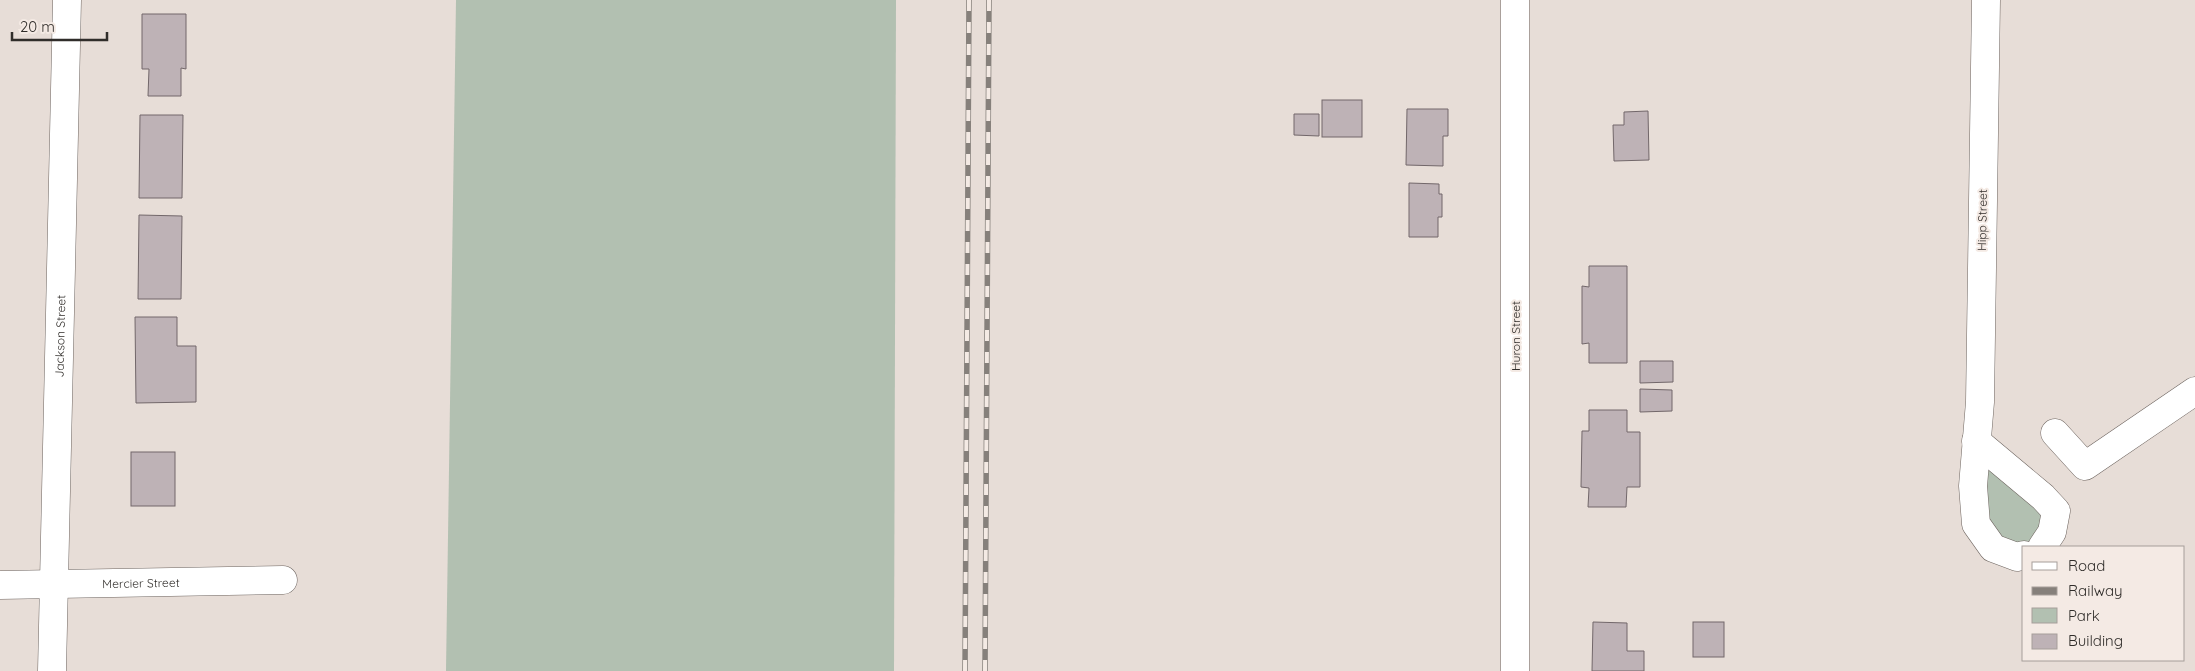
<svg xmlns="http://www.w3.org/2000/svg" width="2195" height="671" font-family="Quicksand,sans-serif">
<rect width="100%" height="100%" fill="#e7ddd7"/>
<g fill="#b2c0b1">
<polygon points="456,0 896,0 894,671 446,671"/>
<polygon points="1976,441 2043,497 2042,547 1993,548"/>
</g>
<g fill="#beb2b6" stroke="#72676a">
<polygon points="142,14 186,14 186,69 181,68 181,96 148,96 149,69 142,69"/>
<rect x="1322" y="100" width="40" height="37"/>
<polygon points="1407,109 1448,109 1448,136 1443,136 1443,166 1406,165"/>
<polygon points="1648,111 1649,160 1614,161 1613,125 1624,125 1624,112"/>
<polygon points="1294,114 1319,114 1319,136 1294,135"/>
<polygon points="140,115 183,115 182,198 139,198"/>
<polygon points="1409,183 1439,184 1439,194 1442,194 1442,217 1438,217 1438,237 1409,237"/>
<polygon points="139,215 182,216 181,299 138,299"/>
<polygon points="1589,266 1627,266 1627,363 1589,363 1589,343 1582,344 1582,286 1589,287"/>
<polygon points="135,317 177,317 177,346 196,346 196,402 136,403"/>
<polygon points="1640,361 1673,361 1673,382 1640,383"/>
<polygon points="1640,389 1672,390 1672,411 1640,412"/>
<polygon points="1589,410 1627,410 1627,432 1640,432 1640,487 1627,487 1626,507 1588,507 1589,488 1581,487 1582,431 1589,431"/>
<rect x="131" y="452" width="44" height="54"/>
<polygon points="1593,622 1627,623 1627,651 1644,651 1644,671 1592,671"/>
<rect x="1693" y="622" width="31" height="35"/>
</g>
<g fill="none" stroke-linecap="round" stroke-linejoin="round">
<defs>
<g id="minor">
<polyline points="1986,0 1980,402 1973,486 1976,524 1993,548 2017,557 2024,555"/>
<polyline points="2055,433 2085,466 2195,391"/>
<polyline points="1976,441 2043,497 2056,511 2052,532 2042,547"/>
<path id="s1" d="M0 585 283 580"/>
<path id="s2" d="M52 671 67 0"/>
<polyline points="1515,671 1515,0"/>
</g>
</defs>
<use href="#minor" stroke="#6e6560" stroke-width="29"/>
<use href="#minor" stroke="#fff" stroke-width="28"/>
<defs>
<g id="rail">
<polyline points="965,671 969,0"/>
<polyline points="985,671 989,0"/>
</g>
</defs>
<use href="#rail" stroke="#86807b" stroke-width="5.5"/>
<use href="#rail" stroke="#f4eae4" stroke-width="4" stroke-dasharray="11" stroke-linecap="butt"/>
</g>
<g text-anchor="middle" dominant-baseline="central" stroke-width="4" stroke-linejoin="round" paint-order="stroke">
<g font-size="12" fill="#302d2a" stroke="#f4eae4">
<text transform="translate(1982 220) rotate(-89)">Hipp Street</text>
<text stroke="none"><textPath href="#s2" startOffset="335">Jackson Street</textPath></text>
<text transform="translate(1515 336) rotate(-90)">Huron Street</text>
<text stroke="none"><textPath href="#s1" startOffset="141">Mercier Street</textPath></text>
</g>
</g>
<rect x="2022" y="546" width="162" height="115" fill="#f4eae4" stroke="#a69e9a"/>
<rect x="2032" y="562" width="25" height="8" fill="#ffffff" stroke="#a69e9a"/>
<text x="2068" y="571" font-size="15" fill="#302d2a">Road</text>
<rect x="2032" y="587" width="25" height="8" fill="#86807b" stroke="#a69e9a"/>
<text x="2068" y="596" font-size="15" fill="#302d2a">Railway</text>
<rect x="2032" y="608" width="25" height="15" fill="#b2c0b1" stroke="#a69e9a"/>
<text x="2068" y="621" font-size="15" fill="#302d2a">Park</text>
<rect x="2032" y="634" width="25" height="15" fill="#beb2b6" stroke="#a69e9a"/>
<text x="2068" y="646" font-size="15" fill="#302d2a">Building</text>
<path d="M12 32v8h95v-8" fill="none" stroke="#302d2a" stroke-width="2.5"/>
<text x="20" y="32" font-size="15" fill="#302d2a" stroke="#f4eae4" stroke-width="4" paint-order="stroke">20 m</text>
</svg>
